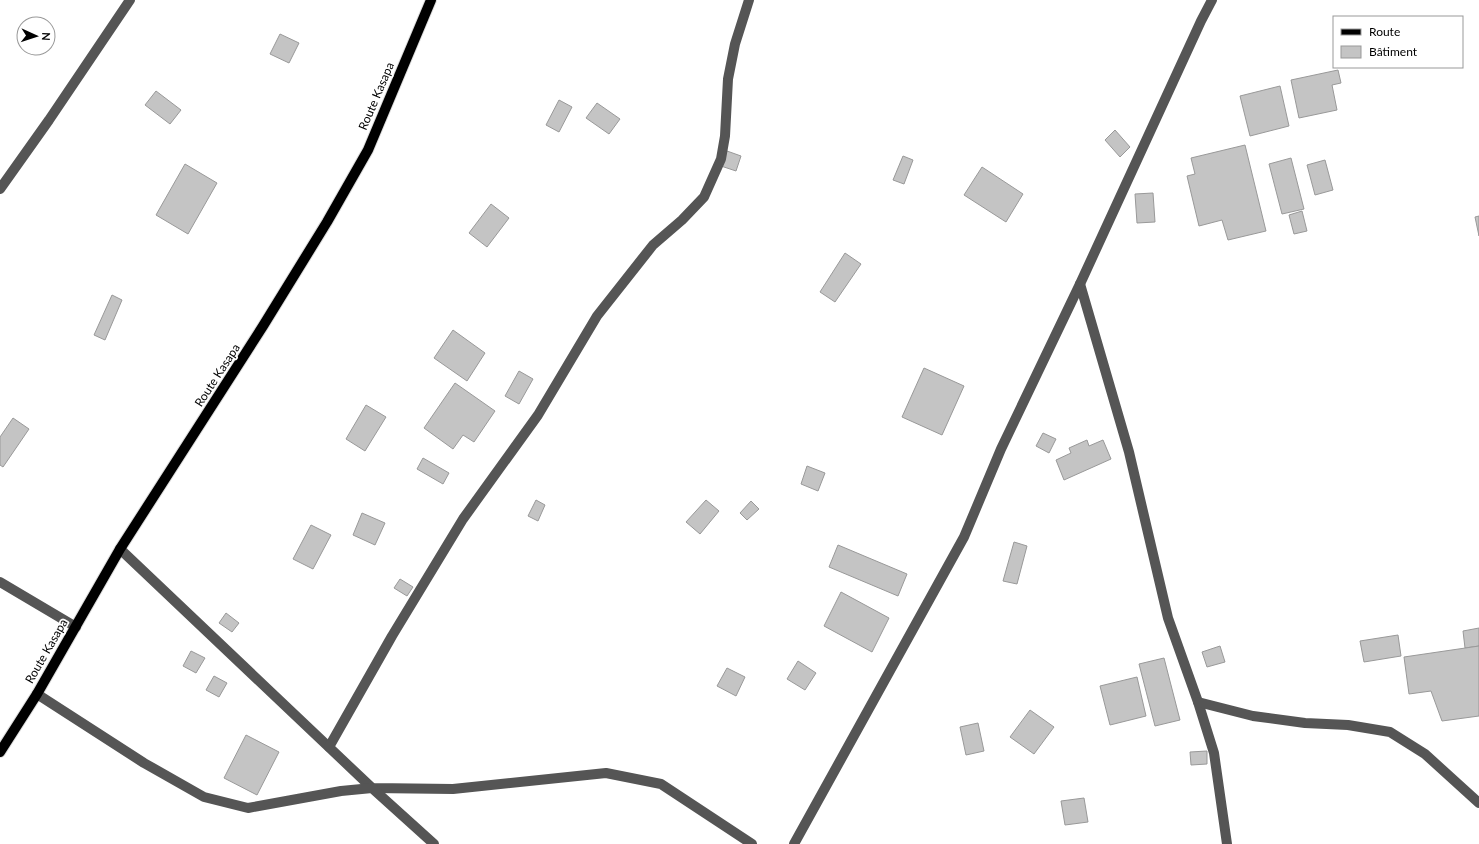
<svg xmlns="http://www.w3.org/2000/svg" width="1479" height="844" font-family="Lato,sans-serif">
<rect width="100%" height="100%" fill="#fff"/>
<g fill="#c4c4c4" stroke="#999">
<polygon points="280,34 299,43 289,63 270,54"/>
<polygon points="1338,70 1341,83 1332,85 1337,110 1299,118 1291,80"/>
<polygon points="1280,86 1289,126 1250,136 1240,96"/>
<polygon points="156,91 181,110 170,124 145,105"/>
<polygon points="559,100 572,107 559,132 546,125"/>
<polygon points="597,103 620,119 609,134 586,118"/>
<polygon points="1115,130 1130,147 1120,157 1105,140"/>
<polygon points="1245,145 1266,231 1228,240 1222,220 1199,226 1187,176 1195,174 1191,158"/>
<polygon points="727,151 741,156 736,171 721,166"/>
<polygon points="903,156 913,160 904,184 893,180"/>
<polygon points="1291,158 1304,209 1282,214 1269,164"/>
<polygon points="1325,160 1333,190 1315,195 1307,165"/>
<polygon points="185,164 217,183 188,234 156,215"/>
<polygon points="982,167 1023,194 1006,222 964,195"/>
<polygon points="1153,193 1155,222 1137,223 1135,194"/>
<polygon points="491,204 509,218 487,247 469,233"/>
<polygon points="1302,211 1307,231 1294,234 1289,215"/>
<polygon points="1479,216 1479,236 1475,217"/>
<polygon points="845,253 861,264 835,302 820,292"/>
<polygon points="112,295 122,300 105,340 94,335"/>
<polygon points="453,330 485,353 467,381 434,358"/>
<polygon points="924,368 964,386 942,435 902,417"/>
<polygon points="519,371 533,379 519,404 505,396"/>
<polygon points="455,383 495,411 474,442 463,435 453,449 424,428"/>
<polygon points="366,405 386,417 365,451 346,439"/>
<polygon points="13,418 29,429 3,467 0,465 0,437"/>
<polygon points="1043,433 1056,439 1049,453 1036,446"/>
<polygon points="1087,440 1089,446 1103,440 1111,459 1064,480 1056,460 1071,453 1069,448"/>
<polygon points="423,458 449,473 443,484 417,469"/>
<polygon points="807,466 825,473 818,491 801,484"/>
<polygon points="536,500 545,505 538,521 528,516"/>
<polygon points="706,500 719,511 700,534 686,522"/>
<polygon points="751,501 759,509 747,520 740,513"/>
<polygon points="362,513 385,523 375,545 353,535"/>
<polygon points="311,525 331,535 313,569 293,559"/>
<polygon points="1014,542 1027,546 1017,584 1003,581"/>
<polygon points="838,545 907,574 898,596 829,567"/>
<polygon points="400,579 413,587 407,596 394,588"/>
<polygon points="841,592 889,618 872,652 824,626"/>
<polygon points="226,613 239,623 232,632 219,623"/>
<polygon points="1479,628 1479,646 1465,648 1463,631"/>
<polygon points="1398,635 1401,656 1364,662 1360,641"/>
<polygon points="1220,646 1225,662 1207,667 1202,652"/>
<polygon points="1479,646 1479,716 1442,721 1431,691 1409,694 1404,657"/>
<polygon points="191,651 205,658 196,673 183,666"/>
<polygon points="1164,658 1180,720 1155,726 1139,664"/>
<polygon points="798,661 816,673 805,690 787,679"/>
<polygon points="727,668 745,677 736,696 717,686"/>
<polygon points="214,676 227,683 219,697 206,690"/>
<polygon points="1137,677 1146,716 1110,725 1100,686"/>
<polygon points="1030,710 1054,727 1034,754 1010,737"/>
<polygon points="978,723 984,751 966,755 960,727"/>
<polygon points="246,735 279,752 257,795 224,778"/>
<polygon points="1207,751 1207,764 1191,765 1190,752"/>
<polygon points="1084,798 1088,822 1065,825 1061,801"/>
</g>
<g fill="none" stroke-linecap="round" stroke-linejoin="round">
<defs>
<polyline id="major" points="0,752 37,694 120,549 263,326 327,222 368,150 431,0"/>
</defs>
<use href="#major" stroke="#dbdbdb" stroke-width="12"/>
<g stroke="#555" stroke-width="10">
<polyline points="0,189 49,120 130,0"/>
<polyline points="1080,284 1129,452 1168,618 1198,702 1214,753 1227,844"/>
<polyline points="120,549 372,788 453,789 606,773 661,784 752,844"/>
<polyline points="0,582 76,627"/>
<polyline points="37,694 144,763 204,797 248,808 341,791 372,788 434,844"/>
<polyline points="1198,702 1253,716 1305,723 1348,725 1390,732 1425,754 1479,803"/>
<polyline points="329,747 392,636 463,519 538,415 597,316 653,245 682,220 704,197 721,159 725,136 728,79 735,44 749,0"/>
<polyline points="794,844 964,537 1001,449 1080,284 1201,21 1212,0"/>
</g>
<use href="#major" stroke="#000" stroke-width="10"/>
</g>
<g text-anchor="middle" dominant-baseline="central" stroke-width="3.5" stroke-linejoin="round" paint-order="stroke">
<g font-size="12" fill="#000" stroke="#fff">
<text transform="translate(376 96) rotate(-67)">Route Kasapa</text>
<text transform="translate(217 375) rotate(-57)">Route Kasapa</text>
<text transform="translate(46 651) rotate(-60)">Route Kasapa</text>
</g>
</g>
<rect x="1333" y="16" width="130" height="52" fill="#ffffff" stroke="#999999"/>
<rect x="1341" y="29" width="20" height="6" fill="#000000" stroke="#999999"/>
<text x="1369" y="36" font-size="12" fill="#000000">Route</text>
<rect x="1341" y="46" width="20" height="12" fill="#c4c4c4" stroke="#999999"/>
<text x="1369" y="56" font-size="12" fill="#000000">Bâtiment</text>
<g transform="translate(36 36) rotate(93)"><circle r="19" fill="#ffffff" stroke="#999999"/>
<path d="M0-3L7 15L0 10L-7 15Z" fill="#000000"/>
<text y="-6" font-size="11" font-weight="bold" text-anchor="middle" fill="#000000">N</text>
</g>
</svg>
